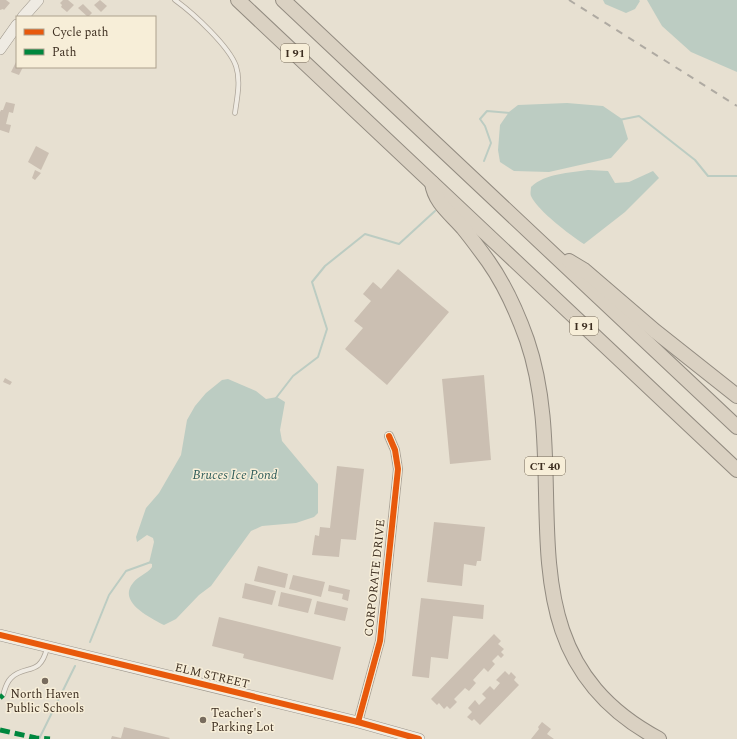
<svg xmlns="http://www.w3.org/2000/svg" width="737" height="739" font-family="Spectral,serif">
<rect width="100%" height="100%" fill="#e7e0d1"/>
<g fill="#bcccc2">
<polygon points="603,0 639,0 640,1 635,9 626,13 605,4"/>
<polygon points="647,0 737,0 737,72 691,52 662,26"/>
<polygon points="567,103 603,106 622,119 628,139 611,158 549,172 514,171 500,162 498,150 500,125 509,112 518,105"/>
<path d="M588 170 608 171 615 183 629 182 653 171 659 178 625 212 584 244C570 235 538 211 531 196 530 194 531 189 531 187 546 173 569 173 588 170Z"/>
<path d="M228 379 256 391 266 399 277 397 285 402 280 430 282 441 318 484V513L314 517 296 523 262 526 251 531 211 586 199 595 176 619 164 625C151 618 117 602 133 583 138 576 147 574 152 567V564L149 563 154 542 153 538 147 535 137 542 136 537 146 508 159 493 181 455 187 420 195 406 206 393 222 380Z"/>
</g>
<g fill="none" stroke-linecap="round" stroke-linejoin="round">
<g stroke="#bcccc2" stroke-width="2">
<polyline points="619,120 639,116 695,160 708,176 737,176"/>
<polyline points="484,161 491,143 485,126 480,119 487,111 511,113"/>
<polyline points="276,398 293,376 318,357 327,329 312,282 325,266 365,234 399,244 435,211"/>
<polyline points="90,642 109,595 126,571 151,562"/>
<polyline points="39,739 75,666"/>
</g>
</g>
<g fill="#cbbfb2">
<polygon points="0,0 6,0 10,3 4,10 3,9 0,10"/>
<polygon points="63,0 68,0 74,5 67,12 61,7 62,5 60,3"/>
<polygon points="100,0 107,6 101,12 94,5"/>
<polygon points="83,4 92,13 88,17 78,8"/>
<polygon points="17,60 17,67 23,67 19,75 11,72"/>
<polygon points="6,102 15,104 13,113 9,112 6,124 11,125 9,133 0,130 0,112 1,110 3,110"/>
<polygon points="36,146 49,153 41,170 28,162"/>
<polygon points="35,170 41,173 35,180 32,178"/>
<polygon points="398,269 449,312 387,385 345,349 363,328 354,321 371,301 363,294 373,282 381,289"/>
<polygon points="484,375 491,460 450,464 442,379"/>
<polygon points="5,378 12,382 10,385 3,382"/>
<polygon points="337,466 364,469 356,540 341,539 339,557 312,555 315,535 319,536 320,527 330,528"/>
<polygon points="434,522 485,527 481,561 477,561 476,566 464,564 462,586 427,582"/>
<polygon points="258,566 288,574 285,588 254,581"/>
<polygon points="293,575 325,582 321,597 289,589"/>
<polygon points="245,583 276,591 272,605 242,598"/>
<polygon points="329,585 350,590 348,601 342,599 343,594 328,591"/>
<polygon points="281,592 312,599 308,613 278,606"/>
<polygon points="421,598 484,605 483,619 453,616 448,659 431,657 429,678 412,676"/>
<polygon points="317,601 348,608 345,621 314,614"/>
<polygon points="219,617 341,647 333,680 243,658 244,654 212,646"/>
<polygon points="494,634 501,641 498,644 504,649 501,652 504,655 501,658 498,655 492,661 495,664 488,672 484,668 473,680 476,683 469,691 465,688 454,699 457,702 450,709 447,706 444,709 439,703 437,705 431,699"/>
<polygon points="505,671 509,675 511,672 516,677 514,680 519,685 480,725 474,719 472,721 467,717 472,712 468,708 475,700 479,705 486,698 482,694 490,686 494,690 500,683 496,680"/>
<polygon points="542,722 551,729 547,734 554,739 531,739 539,729 538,727"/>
<polygon points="124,727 170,738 169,739 111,739 112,736 121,738"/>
</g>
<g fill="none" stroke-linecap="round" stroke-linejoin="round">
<defs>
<g id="lane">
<path d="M175 0C193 13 229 46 236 66 241 81 237 98 235 113"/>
<path d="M3 695C5 689 6 683 11 678 25 664 40 677 47 648"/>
</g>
<polyline id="street" points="358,722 380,641 398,469 395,450 389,436"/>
<g id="secondary">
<polyline points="23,17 38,0"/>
<polyline points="0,49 17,25"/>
<polyline points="0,635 358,722 419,739"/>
</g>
<g id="highway">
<polyline points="238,0 737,470"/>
<polyline points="283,0 737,427"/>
<path d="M432 183C435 203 450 213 463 228 472 239 480 250 488 261 505 285 517 312 527 340 576 483 492 650 659 739"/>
<polyline points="569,261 584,270 655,331 737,396"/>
</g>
</defs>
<use href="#lane" stroke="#ada599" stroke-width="5.5"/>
<use href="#street" stroke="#ada599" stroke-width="10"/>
<use href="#secondary" stroke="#9c958a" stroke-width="12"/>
<use href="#highway" stroke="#928b80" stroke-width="16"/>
<use href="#lane" stroke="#efebe3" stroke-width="4"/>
<use href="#street" stroke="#efebe3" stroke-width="8"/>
<use href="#secondary" stroke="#efebe3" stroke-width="11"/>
<use href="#highway" stroke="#dad1c2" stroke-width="14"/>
<polyline stroke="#afaaa2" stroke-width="2" stroke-dasharray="7 7" stroke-linecap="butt" points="569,0 737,106"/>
<g stroke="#00873e" stroke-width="5" stroke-dasharray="10 5" stroke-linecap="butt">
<polyline points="0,698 3,695"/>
<polyline points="0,730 36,738 50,739"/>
</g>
<defs>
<g id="cycleway">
<polyline points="0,635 358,722 419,739"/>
<polyline points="358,722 380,641 398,469 395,450 389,436"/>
</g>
</defs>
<use href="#cycleway" stroke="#f7eed8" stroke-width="8"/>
<use href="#cycleway" stroke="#e8590c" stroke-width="6"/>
</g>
<g fill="#786c5e" stroke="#f7eed8" stroke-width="1.5">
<circle cx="45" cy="681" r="4"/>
<circle cx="203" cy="720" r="4"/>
</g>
<g text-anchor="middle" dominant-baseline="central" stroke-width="3" stroke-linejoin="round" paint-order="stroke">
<g fill="#f7eed8" stroke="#756857" stroke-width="1">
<rect x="281" y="44" width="28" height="18" rx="3"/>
<rect x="570" y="317" width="28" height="18" rx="3"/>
<rect x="525" y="457" width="40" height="18" rx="3"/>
</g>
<g font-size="11" font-weight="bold" fill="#3d2e20">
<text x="295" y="53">I 91</text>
<text x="584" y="326">I 91</text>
<text x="545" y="466">CT 40</text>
</g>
<g font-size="12" fill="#3d2e20" stroke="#f7eed8">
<text transform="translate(375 578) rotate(-84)">CORPORATE DRIVE</text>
<text transform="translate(212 676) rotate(13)">ELM STREET</text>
</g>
<g font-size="12" fill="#3d2e20" stroke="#f7eed8">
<text x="45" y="694">North Haven<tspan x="45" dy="14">Public Schools</tspan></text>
<text x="211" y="713" text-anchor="start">Teacher's<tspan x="211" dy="14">Parking Lot</tspan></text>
</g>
<g font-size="13" font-style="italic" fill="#2f5d5a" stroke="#f7eed8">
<text x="235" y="475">Bruces Ice Pond</text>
</g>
</g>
<rect x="16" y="16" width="140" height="52" fill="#f7eed8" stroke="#ada18e"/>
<rect x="24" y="29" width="20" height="6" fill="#e8590c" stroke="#ada18e"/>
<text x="52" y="36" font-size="12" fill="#3d2e20">Cycle path</text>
<rect x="24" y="49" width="20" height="6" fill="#00873e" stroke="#ada18e"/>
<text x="52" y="56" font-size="12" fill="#3d2e20">Path</text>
</svg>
